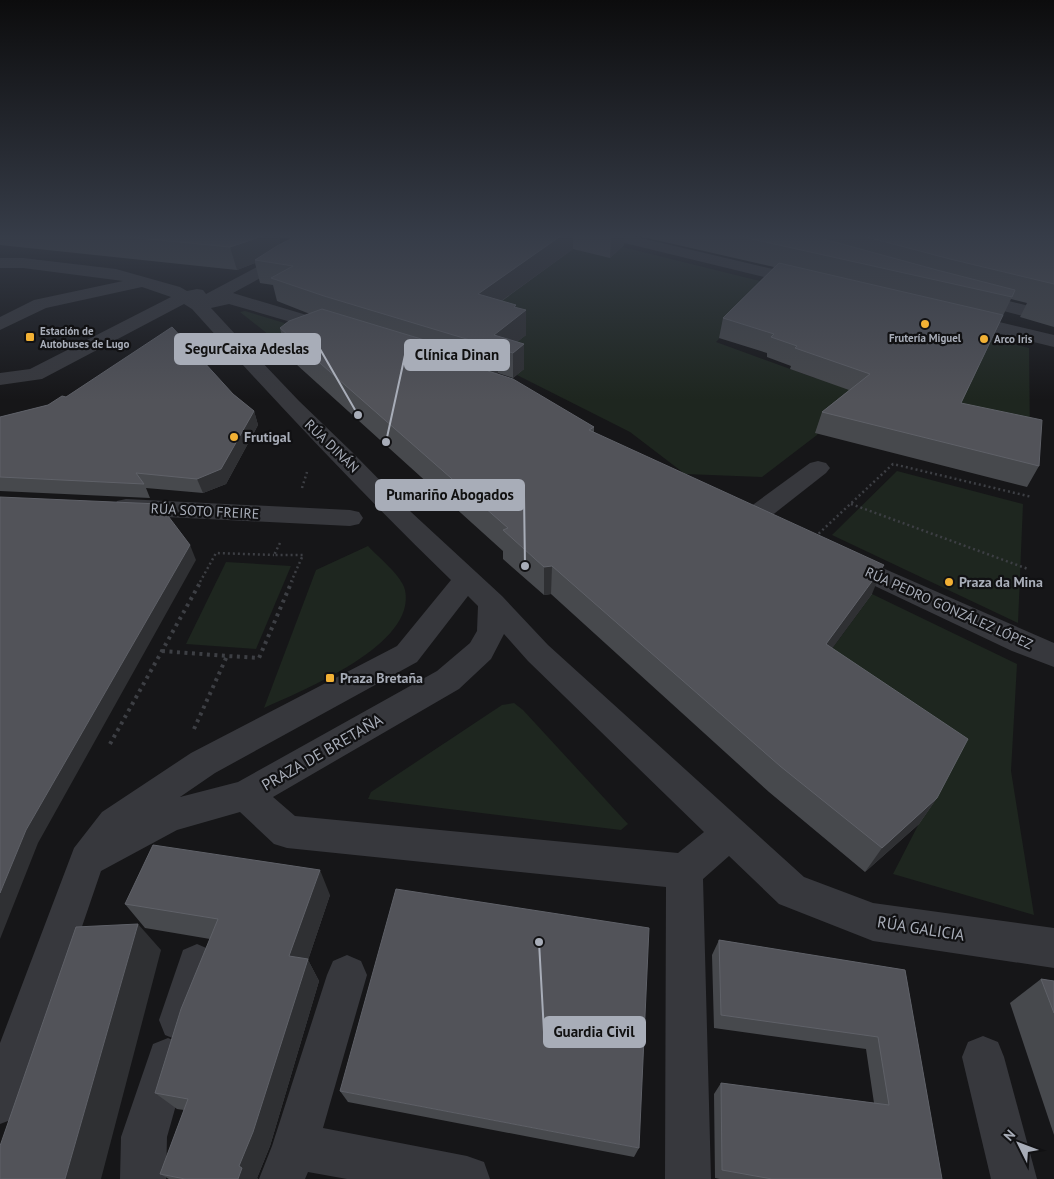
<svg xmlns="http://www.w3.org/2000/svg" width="1054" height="1179" font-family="'PT Sans',sans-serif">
<rect width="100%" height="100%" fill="#161618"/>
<g fill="#1e261f">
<polygon points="574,235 772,284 716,342 815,378 992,339 1029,348 1030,441 820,429 817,435 762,477 685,474 630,432 517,375 523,369 495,359 525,335 415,286 510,295 558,260"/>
<polygon points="245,311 304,329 274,339 240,312"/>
<polygon points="897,471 1023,504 1018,623 832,535"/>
<path d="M368 546C378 557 402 576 405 590 417 645 303 690 264 708L316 570Z"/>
<polygon points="226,562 291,566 256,649 186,644"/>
<polygon points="872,594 1017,664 1011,771 1034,915 893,874 949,765 815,672"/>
<polygon points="514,703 523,710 628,824 621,830 368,799 371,792 502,705"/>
</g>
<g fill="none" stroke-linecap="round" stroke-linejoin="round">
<g stroke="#3d3f44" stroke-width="2.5" stroke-dasharray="2 3" stroke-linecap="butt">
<polyline points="302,488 307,472"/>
<polyline points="851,504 1028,569"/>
<polyline points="815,537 893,464 1032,497"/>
<polyline points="280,543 274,555 303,555 291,582"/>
<polyline points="200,582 216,553 274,555"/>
</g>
<g stroke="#3d3f44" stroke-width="4" stroke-dasharray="3 4.5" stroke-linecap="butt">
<polyline points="162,651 227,656"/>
<polyline points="194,729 227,656 259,658 292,581"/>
<polyline points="110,744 201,581"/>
</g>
<g fill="#37383d" fill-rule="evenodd">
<path d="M317 235H336L334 238 233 293 340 325 342 329 340 333 333 335 326 333 259 359 299 401 352 452 411 512 502 596 548 645 804 877 873 903 1054 928V968L873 941 779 904 729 856 703 879 711 1179H665L666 887 287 848 274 844 240 812 177 830 101 871 22 1102 16 1118 0 1124V1043L74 848 102 812 191 753 397 646 451 580C361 493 275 401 192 309L184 304 42 379 0 385V373L30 369 171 297 142 287 46 308 0 330V317L34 300 123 281 23 268H0V258H23L116 269 180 287 187 291 197 289 203 290 206 294ZM229 304 308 327 249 349 211 308ZM468 596 478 606 477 631 470 643 437 671 238 782 180 797 215 773 417 662ZM504 634 528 661 704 832 678 853 295 816 273 797 459 689 491 659Z"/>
<polygon points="602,235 628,235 811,278 814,282 811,286 805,287 604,238"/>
<polygon points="971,292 1054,312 1054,324 965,301 962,297 965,293"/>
<polygon points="962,313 1054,335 1054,347 955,323 953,319 955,315"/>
<polygon points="818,461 826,463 830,468 826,473 761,524 752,526 743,524 739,518 743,512 810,463"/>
<polygon points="126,499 350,510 359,512 363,518 359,524 350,526 126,515 117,513 114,507 117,501"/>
<polygon points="846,552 1054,643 1054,667 1012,651 837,568 833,561 837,554"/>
<polygon points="197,944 211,950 217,964 195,1035 180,1041 165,1035 159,1020 183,950"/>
<polygon points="347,955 361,961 367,975 323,1128 467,1156 484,1162 490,1179 347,1179 308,1172 305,1179 259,1179 272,1146 327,975 333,961"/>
<polygon points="983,1036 998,1042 1004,1057 1037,1179 991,1179 962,1057 968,1042"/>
<polygon points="168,1038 183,1044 189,1059 167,1137 166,1179 120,1179 121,1137 153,1044"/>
</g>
</g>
<g fill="#47494d" fill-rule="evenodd">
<path d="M0 235H625L624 245 610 258 573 249 502 301 516 308 526 335 517 342 524 344V369L513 378 498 373V374L594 427V432L872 594 832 648 937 798 919 824 865 872 769 792 551 594 544 595 503 559V551L286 355 280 328 310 314 277 301 273 285 260 283 255 263 237 270 0 245ZM279 237 291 239 280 244Z"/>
<polygon points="634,235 1054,235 1054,327 1020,317 1027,303 1011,299 961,403 1039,466 1027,487 815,433 822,412 849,390 790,369 791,366 767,357 767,353 719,338 723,318 774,267"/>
<polygon points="233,394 254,411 258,425 226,484 203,493 146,488 150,498 0,491 0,417 48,405 66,397"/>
<polygon points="330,895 308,960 319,981 270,1146 257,1178 258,1179 169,1179 160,1174 184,1110 177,1109 155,1093 210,939 145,928 125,904"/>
<polygon points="719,940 905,970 942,1179 720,1179 715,1178 714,1094 721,1083 874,1103 866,1049 714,1028 712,955"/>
<polygon points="1041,979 1054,981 1054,1135 1010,1003"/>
<polygon points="340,1091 639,1148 634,1157 348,1102"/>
</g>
<g fill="#2f3033">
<polygon points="266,235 278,235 282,251 255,260 255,263 237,270 230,247"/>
<polygon points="562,235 573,235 573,249 479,317 478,294"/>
<polygon points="611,235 625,235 624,245 610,258"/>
<polygon points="516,305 517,317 526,310 526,335 506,351 494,335 514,307"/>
<polygon points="524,344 524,369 513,378 513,353"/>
<polygon points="498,363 498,390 488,371 491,366"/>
<polygon points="254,411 258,425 226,484 203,493 197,479"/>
<polygon points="190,545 196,560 38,843 0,939 0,893 26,830"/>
<polygon points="884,565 872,594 815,672 826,644"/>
<polygon points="552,566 551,594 544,595 544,567"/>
<polygon points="937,798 919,824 865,872 882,848"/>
<polygon points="320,870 330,895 308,960 319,981 270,1146 257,1178 258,1179 238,1179 239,1166 289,956"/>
<polygon points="138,924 161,950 101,1179 65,1179"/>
</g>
<g fill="#525359" stroke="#5f6168">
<polygon points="108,235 266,235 230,247"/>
<polygon points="298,235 562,235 478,294 516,305 514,307 526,310 494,335 524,344 513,353 324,296 271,278 293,266 255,260 277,246"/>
<polygon points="734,235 809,235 937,270 1015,290 1012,297"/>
<polygon points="859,235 1054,235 1054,284 950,259"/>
<polygon points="779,263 1003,315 961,403 1042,420 1039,466 822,412 870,374 795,348 797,346 771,337 774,334 723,318"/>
<polygon points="322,309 494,361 498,363 491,366 493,367 488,371 513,379 594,427 589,430 884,565 826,644 968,739 937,798 882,848 780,766 552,566 544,567 503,530 508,528 280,328 289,321"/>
<polygon points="172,327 233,394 254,411 221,469 197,479 136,473 144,484 0,477 0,417 48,405 62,396 66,397"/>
<polygon points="0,497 159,504 190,545 26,830 0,893"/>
<polygon points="153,845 320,870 289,956 308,959 253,1132 239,1166 242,1168 238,1179 185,1179 160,1174 188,1099 155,1093 181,1009 218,919 125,904"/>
<polygon points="396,889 649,928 639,1148 340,1091"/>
<polygon points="138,924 65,1179 0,1179 0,1146 76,927"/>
<polygon points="719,940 905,970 942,1179 772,1179 722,1170 721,1083 889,1105 878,1037 721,1015"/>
<polygon points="1041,979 1054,981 1054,1013"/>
</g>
<linearGradient id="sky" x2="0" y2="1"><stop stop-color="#0c0c0d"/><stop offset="0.59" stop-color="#363c48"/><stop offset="1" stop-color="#363c48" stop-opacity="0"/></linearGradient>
<rect width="1054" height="400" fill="url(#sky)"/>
<g fill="#f2b134" stroke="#111113" stroke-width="2">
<circle cx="925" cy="324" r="5"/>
<rect x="25" y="332" width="10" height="10" rx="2.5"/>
<circle cx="984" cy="339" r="5"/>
<circle cx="234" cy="437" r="5"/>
<circle cx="949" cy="582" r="5"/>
<rect x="325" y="673" width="10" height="10" rx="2.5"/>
</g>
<g text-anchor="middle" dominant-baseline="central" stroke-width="4.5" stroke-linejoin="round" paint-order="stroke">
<g font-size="11" font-weight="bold" fill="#a8adb8" stroke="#111113" text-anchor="start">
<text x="40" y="331">Estación de<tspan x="40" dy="13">Autobuses de Lugo</tspan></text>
<text x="925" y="338" text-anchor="middle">Frutería Miguel</text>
<text x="994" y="339">Arco Iris</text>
</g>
<g font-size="14" font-weight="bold" fill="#a8adb8" stroke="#111113" text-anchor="start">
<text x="244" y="437">Frutigal</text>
<text x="959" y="582">Praza da Mina</text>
<text x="340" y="678">Praza Bretaña</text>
</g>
<g font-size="14" fill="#a8adb8" stroke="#111113">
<text transform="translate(332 446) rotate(44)">RÚA DINÁN</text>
<text transform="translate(205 511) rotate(3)">RÚA SOTO FREIRE</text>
<text transform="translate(949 608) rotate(24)">RÚA PEDRO GONZÁLEZ LÓPEZ</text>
</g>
<g font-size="16" fill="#a8adb8" stroke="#111113">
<text transform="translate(322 752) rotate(-30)">PRAZA DE BRETAÑA</text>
<text transform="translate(921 928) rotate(9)">RÚA GALICIA</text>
</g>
</g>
<path fill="none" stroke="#a8adb8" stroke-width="2" d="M358 415L320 349M386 442L405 355M525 566L524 495M539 942L544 1032"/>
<g fill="#a8adb8" stroke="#111113" stroke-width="2">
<circle cx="358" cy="415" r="5"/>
<circle cx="386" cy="442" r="5"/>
<circle cx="525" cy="566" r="5"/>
<circle cx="539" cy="942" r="5"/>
</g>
<g fill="#a8adb8" stroke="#a8adb8" stroke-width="2">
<rect x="175" y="334" width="145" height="30" rx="5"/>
<rect x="405" y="340" width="104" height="30" rx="5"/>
<rect x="376" y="480" width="148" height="30" rx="5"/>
<rect x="544" y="1017" width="101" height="30" rx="5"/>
</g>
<g font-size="15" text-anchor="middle" font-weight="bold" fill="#111">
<text x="247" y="354">SegurCaixa Adeslas</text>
<text x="457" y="360">Clínica Dinan</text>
<text x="450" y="500">Pumariño Abogados</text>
<text x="594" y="1037">Guardia Civil</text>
</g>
<g transform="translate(1019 1144) rotate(312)" stroke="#111113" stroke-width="4" paint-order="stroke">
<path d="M0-4L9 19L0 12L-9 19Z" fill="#a8adb8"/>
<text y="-8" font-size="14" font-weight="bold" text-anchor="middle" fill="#a8adb8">N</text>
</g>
</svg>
